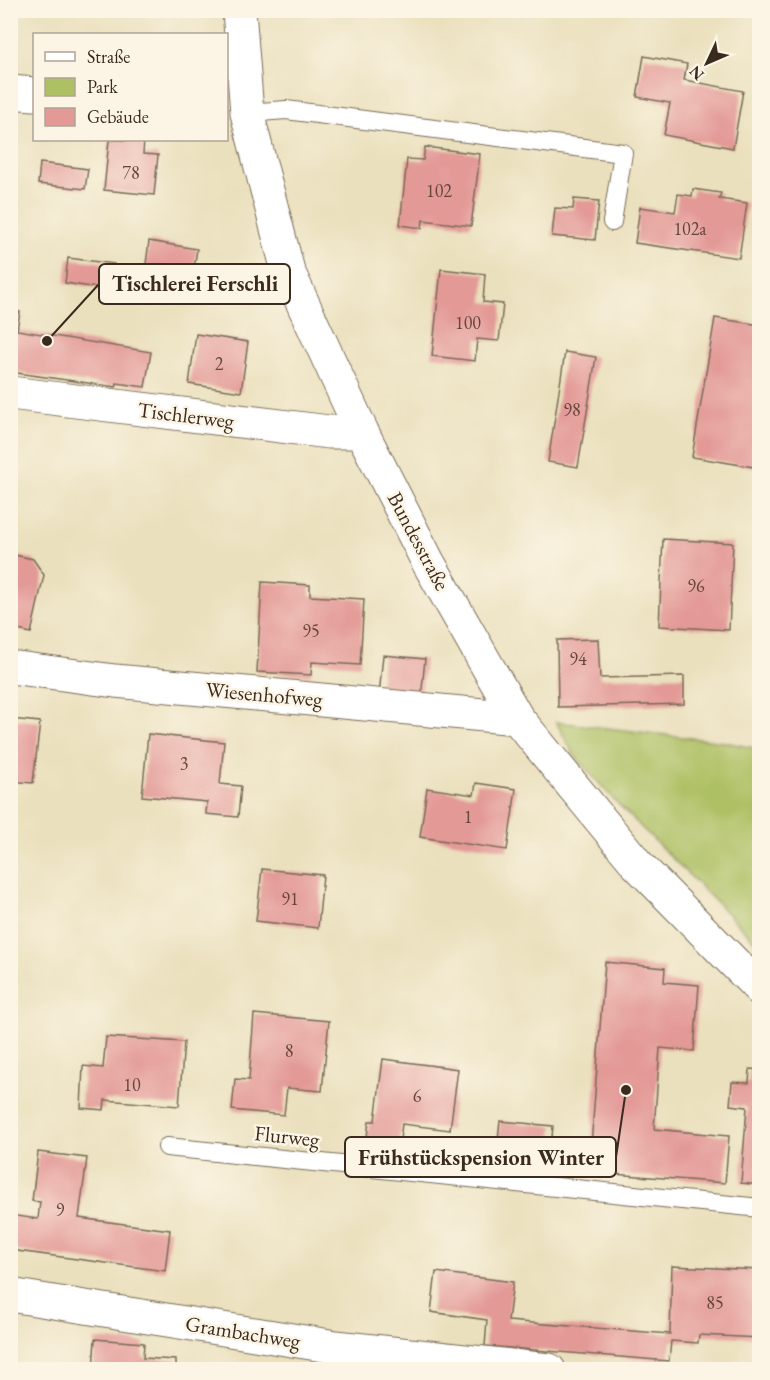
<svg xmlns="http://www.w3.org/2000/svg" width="770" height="1380" font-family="'EB Garamond',serif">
<rect width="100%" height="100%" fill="#fcf5e5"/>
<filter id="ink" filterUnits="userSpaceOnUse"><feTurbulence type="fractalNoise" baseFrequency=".0167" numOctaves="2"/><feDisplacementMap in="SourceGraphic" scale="12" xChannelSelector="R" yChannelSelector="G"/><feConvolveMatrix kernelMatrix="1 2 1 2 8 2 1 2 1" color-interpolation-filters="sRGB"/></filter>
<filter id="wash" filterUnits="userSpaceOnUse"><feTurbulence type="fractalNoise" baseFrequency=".008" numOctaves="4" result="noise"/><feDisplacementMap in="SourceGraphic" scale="24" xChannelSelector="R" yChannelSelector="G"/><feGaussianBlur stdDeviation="1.35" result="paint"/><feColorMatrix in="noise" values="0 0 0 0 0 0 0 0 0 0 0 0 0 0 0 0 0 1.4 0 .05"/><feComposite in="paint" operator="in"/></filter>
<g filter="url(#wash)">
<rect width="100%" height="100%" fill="#eae0bd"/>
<polygon fill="#adc064" stroke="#747541" stroke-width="1.5" points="556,722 725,742 759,749 759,945 614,800 574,755"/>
<g id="blocks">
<g fill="#e39996">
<polygon points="644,56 687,64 684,80 743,91 733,148 664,135 670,103 637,97"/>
<polygon points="109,140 144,140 143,154 158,155 154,195 104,190"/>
<polygon points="425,147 480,154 471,226 423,220 422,228 400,225 407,159 423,160"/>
<polygon points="40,163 88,169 85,189 38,184"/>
<polygon points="693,189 721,193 719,199 747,203 739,258 635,243 640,207 675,212 678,194 692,196"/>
<polygon points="574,199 599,201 595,240 552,236 555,208 573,209"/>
<polygon points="149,241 197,249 189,302 142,295"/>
<polygon points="68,258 114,264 110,290 65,283"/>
<polygon points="441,269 485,274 483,302 503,304 499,341 477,339 475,361 432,356"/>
<polygon points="10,311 20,312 17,330 151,352 145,387 117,383 116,387 10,372"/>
<polygon points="715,318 760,325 760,468 692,457"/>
<polygon points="196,334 248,342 241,392 189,384"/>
<polygon points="565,352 596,357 578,467 548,462"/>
<polygon points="663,539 733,543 729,630 659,626"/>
<polygon points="10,554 33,559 44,575 31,633 10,628"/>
<polygon points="262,582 310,585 310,596 364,599 360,665 312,662 311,675 257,672"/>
<polygon points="598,639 600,678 684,676 684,704 558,707 557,640"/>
<polygon points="383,655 425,659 421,699 379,696"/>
<polygon points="10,719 40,722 33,783 10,781"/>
<polygon points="148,734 224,742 220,784 241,786 238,817 206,814 207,802 142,796"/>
<polygon points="476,783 516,789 507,850 420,837 427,788 474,795"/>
<polygon points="262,869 323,875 318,928 256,921"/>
<polygon points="605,962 665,968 664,982 699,985 694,1051 660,1048 654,1129 729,1136 725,1183 589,1172"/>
<polygon points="254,1014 329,1021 322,1091 287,1088 284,1115 232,1110 235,1079 249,1080"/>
<polygon points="106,1037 184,1042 179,1106 105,1100 104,1110 81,1108 83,1066 103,1068"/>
<polygon points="383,1059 458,1069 450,1130 402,1124 398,1156 365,1152 369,1121 375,1121"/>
<polygon points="750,1069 760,1070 760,1185 741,1183 747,1107 730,1105 732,1082 749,1083"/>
<polygon points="500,1121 553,1126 549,1171 495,1166"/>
<polygon points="38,1152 87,1158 79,1218 170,1230 165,1271 10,1250 10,1215 38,1219 40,1202 32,1201"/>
<polygon points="672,1266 760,1270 760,1338 699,1335 698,1343 671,1341 669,1361 485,1346 487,1320 431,1312 436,1272 513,1282 508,1321 670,1334"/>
<polygon points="95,1339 144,1343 143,1358 176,1360 176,1370 93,1370"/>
</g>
</g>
</g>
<g filter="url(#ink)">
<use href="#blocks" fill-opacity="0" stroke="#786a56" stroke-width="1.5"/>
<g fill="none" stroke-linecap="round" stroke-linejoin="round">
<defs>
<g id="lane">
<polyline points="247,113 286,110 623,153 612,222"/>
<polyline points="167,1147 760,1208"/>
</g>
<g id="street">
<polyline points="10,92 34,94"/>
<polyline points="10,393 329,432 362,432"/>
<polyline points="10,667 115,681 517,718"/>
<polyline points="10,1295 336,1347 549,1370"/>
</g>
<polyline id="primary" points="239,10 247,113 288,271 362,432 428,562 517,718 637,864 760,989"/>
</defs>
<use href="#lane" stroke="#786a56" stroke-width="20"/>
<use href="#street" stroke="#786a56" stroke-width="35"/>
<use href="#primary" stroke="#786a56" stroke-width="35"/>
<use href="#lane" stroke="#fff" stroke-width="18"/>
<use href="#street" stroke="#fff" stroke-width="33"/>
<use href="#primary" stroke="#fff" stroke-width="33"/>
</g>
</g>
<g text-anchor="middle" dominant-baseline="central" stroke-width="5" stroke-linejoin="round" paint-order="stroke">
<g font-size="18" fill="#65463c">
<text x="131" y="172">78</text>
<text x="439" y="190">102</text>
<text x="690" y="228">102a</text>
<text x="468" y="322">100</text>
<text x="219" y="363">2</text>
<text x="572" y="409">98</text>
<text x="696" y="585">96</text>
<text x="311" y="630">95</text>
<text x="578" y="658">94</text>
<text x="184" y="763">3</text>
<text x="468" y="816">1</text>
<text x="290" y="898">91</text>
<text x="289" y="1050">8</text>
<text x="132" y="1084">10</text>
<text x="417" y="1095">6</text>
<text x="60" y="1209">9</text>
<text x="715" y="1302">85</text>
</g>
<g font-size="21" fill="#3b2a1e" stroke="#fcf5e5">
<text transform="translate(186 415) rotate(7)">Tischlerweg</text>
<text transform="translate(419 541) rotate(62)">Bundesstraße</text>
<text transform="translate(264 694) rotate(5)">Wiesenhofweg</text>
<text transform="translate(287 1136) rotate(6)">Flurweg</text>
<text transform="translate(243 1332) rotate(9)">Grambachweg</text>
</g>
</g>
<path fill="none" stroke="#3b2a1e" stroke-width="2" d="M47 341L99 284M626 1090L616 1157"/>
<g fill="#3b2a1e" stroke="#fcf5e5" stroke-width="2">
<circle cx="47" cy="341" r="6"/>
<circle cx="626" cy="1090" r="6"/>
</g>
<g fill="#fcf5e5" stroke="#3b2a1e" stroke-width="2">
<rect x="99" y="264" width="191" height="40" rx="6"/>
<rect x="345" y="1137" width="271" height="40" rx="6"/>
</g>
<g font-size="22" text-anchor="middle" font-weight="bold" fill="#3b2a1e">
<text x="195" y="291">Tischlerei Ferschli</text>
<text x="481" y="1165">Frühstückspension Winter</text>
</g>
<rect width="770" height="1380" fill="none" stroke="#fcf5e5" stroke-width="36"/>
<rect x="33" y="33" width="195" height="108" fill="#fcf5e5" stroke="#afa495" stroke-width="1.5"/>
<rect x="45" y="52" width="30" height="9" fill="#ffffff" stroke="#afa495" stroke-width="1.5"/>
<text x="87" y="63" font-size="18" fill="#3b2a1e">Straße</text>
<rect x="45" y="78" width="30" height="18" fill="#adc064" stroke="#afa495" stroke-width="1.5"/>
<text x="87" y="93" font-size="18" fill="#3b2a1e">Park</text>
<rect x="45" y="108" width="30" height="18" fill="#e39996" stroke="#afa495" stroke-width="1.5"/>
<text x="87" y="123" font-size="18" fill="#3b2a1e">Gebäude</text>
<g transform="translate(707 63) rotate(226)" stroke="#fcf5e5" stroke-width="4.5" paint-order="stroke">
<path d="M0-4.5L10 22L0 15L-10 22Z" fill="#3b2a1e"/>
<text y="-9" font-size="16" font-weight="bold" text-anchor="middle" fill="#3b2a1e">N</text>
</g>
</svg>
